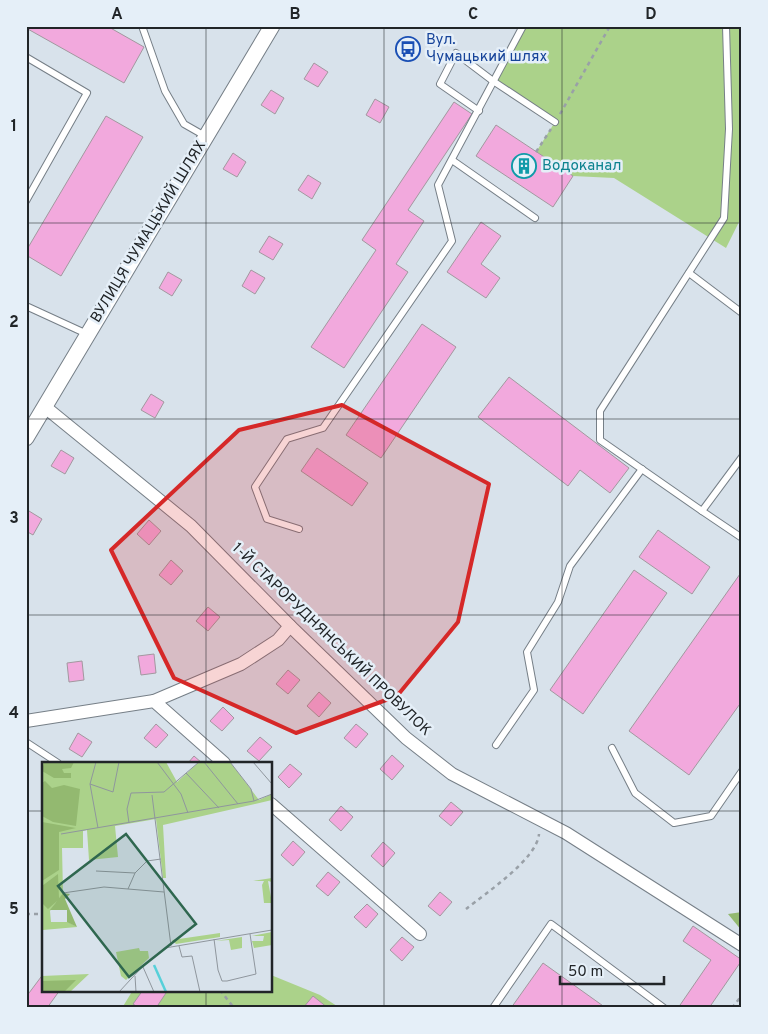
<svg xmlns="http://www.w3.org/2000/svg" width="768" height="1034" font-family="Overpass,sans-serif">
<rect width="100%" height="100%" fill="#d8e2eb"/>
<g fill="#abd28a">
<polygon points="535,26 742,26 742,216 726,248 614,178 573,176 536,152 555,122 493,81 522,28"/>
<polygon points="271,975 320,995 340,1008 122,1008 133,990 271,990"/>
</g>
<polygon fill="#93b970" points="742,912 742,931 728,914"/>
<g fill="#f2a9dd" stroke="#a2989f">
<polygon points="26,26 107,26 144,47 124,83 26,28"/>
<polygon points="314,63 328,72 318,87 304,79"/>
<polygon points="271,90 284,98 275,114 261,105"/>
<polygon points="375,99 389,107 380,123 366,115"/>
<polygon points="454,102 472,114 408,210 424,221 396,264 408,272 344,368 311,347 376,250 362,240"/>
<polygon points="106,116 143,137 61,276 26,255 26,251"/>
<polygon points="496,125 573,176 553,207 476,156"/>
<polygon points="233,153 246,162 237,177 223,169"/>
<polygon points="308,175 321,183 312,199 298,190"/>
<polygon points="481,222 501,236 481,264 500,278 486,298 447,272"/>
<polygon points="269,236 283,244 273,260 259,252"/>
<polygon points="251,270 265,278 255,294 242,286"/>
<polygon points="168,272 182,280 172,296 159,288"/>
<polygon points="422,324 456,347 381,458 346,435"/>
<polygon points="509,377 629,468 610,493 580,470 568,486 478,417"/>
<polygon points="151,394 164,402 155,418 141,410"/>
<polygon points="317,448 368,483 352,506 301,471"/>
<polygon points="61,450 74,458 65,474 51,466"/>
<polygon points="29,511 42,519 33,535 26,531 26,515"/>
<polygon points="149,520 161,531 149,545 137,534"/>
<polygon points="658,530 710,567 692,594 639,557"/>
<polygon points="171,560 183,571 171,585 159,575"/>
<polygon points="634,570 667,593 583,714 550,690"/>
<polygon points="740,574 742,575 742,701 689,775 629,731"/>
<polygon points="208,607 220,617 208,631 196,621"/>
<polygon points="154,654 156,673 141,675 138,656"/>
<polygon points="82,661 84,680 69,682 67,663"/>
<polygon points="288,670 300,680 288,694 276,684"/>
<polygon points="319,692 331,703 319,717 307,706"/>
<polygon points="223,707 234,718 222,731 210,721"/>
<polygon points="156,724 168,735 156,748 144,738"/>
<polygon points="356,724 368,734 356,748 344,738"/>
<polygon points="78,733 92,742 82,757 69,749"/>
<polygon points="260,737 272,747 259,761 247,751"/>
<polygon points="392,755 404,766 392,780 380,769"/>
<polygon points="194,756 202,763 188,763"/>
<polygon points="290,764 302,774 289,788 278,777"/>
<polygon points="451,802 463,812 451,826 439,816"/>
<polygon points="341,806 353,817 341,831 329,820"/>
<polygon points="293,841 305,852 293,866 281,855"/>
<polygon points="383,842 395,853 383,867 371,856"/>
<polygon points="328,872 340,882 328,896 316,886"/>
<polygon points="440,892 452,902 440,916 428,906"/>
<polygon points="367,904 378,914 366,928 354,917"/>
<polygon points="693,926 742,960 709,1008 678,1008 711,960 683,941"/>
<polygon points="402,937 414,947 402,961 390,950"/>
<polygon points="543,963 606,1008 511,1008"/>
<polygon points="44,973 44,990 60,990 47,1008 26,1008 26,997"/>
<polygon points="143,990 168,990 156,1008 139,1008 133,1004"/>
<polygon points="313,996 328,1008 303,1008"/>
</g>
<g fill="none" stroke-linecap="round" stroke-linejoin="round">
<defs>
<g id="service">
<polyline points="142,26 165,91 184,124 205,136"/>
<polyline points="726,26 729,129 724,218 600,411 600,440 702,511 742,457"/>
<polyline points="26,57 87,93 26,201"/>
<polyline points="479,111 440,84 456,53 493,81 555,122"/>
<polyline points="452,160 535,218"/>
<polyline points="689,273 742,313"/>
<polyline points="26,306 87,334"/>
<polyline points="702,511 742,538"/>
<polyline points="299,529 267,519 255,487 287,439 323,428 452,241 438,185 523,26"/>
<polyline points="26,742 58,763"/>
<polyline points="496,745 534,690 527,652 558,602 570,566 642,469"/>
<polyline points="612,748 635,793 674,823 711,816 742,771"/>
<polyline points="493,1008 551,924 664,1008"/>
</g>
<g id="minor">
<polyline points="45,407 191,526 290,626 406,738 452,774 566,833 742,945"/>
<polyline points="154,701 241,664 278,640 290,626"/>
<polyline points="26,721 154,701 224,763"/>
<polyline points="271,804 420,934"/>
</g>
<polyline id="tertiary" points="26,438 272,26"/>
</defs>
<use href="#service" stroke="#767f87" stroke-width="8"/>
<use href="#minor" stroke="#767f87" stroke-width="14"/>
<use href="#tertiary" stroke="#767f87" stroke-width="17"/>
<g stroke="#99a0a7" stroke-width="2.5" stroke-dasharray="4 4" stroke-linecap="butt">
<polyline points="560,114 610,26"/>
<polyline points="536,152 551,129"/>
<path d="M466 909C486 893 537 859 539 834"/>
<polyline points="26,914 44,914"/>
<polyline points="220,990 234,1008"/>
<polyline points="732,1008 742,995"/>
</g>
<use href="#service" stroke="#fff" stroke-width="6"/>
<use href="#minor" stroke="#fff" stroke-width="12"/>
<use href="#tertiary" stroke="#fff" stroke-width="15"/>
</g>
<path fill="#d62828" fill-opacity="0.2" stroke="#d62828" stroke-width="4" stroke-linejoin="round" d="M342 405 489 484 458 622 397 696 296 733 174 678 111 550 239 430Z"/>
<path fill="none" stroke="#212528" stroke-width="1" stroke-opacity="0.55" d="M206 26V763M384 26V1008M562 26V1008M26 223H742M26 419H742M26 615H742M26 811H44M271 811H742M206 990V1008"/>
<defs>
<symbol id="bus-ring" viewBox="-11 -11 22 22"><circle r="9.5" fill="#e5eff8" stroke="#1a4fb4" stroke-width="1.5"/><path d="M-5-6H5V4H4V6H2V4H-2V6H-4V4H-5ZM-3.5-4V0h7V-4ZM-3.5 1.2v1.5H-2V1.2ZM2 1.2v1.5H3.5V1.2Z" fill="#1a4fb4"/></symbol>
<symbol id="building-ring" viewBox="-11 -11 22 22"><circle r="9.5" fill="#e5eff8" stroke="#0f9aa8" stroke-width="1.5"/><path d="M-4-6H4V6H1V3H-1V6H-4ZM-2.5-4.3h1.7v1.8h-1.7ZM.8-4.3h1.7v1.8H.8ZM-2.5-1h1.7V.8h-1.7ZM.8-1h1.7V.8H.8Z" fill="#0f9aa8"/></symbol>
</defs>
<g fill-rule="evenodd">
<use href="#bus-ring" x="394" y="35" width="28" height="28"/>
<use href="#building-ring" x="510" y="152" width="28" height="28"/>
</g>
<g text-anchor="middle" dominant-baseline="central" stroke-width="5" stroke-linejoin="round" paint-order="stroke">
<g font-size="15" fill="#164399" stroke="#e5eff8" text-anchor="start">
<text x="426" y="40">Вул.<tspan x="426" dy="17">Чумацький шлях</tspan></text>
</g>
<g font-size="15" fill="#0d838f" stroke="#e5eff8" text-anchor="start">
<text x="542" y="166">Водоканал</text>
</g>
<g font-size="15" fill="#212528" stroke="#e5eff8">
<text transform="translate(149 232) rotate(-59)">ВУЛИЦЯ ЧУМАЦЬКИЙ ШЛЯХ</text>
<text transform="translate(331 640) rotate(44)">1-Й СТАРОРУДНЯНСЬКИЙ ПРОВУЛОК</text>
</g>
</g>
<g transform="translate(42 762)">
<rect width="230" height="230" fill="#d8e2eb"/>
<path d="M0 0H124L135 20 157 0H188L217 38 230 32V38L121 63 124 116H121L114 57 73 64 76 95 47 98 45 68 41 69V86H20L21 131 8 149 9 160H26L35 165 1 168 0 202ZM230 116V120L226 119 230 141H222L220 123 222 119H211ZM230 170V183L212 186 210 179H221L222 174H210ZM178 171V175L134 182 130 178ZM200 175V186L189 188 187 178 173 179ZM97 186 98 189H106L107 196 84 218 79 214 74 190ZM47 212 28 230H0V214Z" fill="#abd28a"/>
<path d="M2 0H32L29 6 20 7 22 11H29V16H12L0 9ZM3 19 10 26 22 23 38 27 34 64 11 60 0 54V21ZM0 60 34 66 17 70V108L0 119ZM16 112 17 136 21 131 28 132 23 137 35 165 25 160V148H8L15 139 6 147 0 141V124ZM34 218 22 230H0V219Z" fill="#93b970"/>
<path fill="none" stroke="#57d0d9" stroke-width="2.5" d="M112 203 124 230"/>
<path fill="none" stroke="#8f969d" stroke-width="1" d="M54 0 48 22 56 66M115 0 139 32 146 51M162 0 196 42M188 0 209 27 212 39M211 0 230 22M144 11 177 46M48 22 71 30 77 0M110 33 129 184M87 61 85 47 89 31 122 30 157 0M19 72 212 39 230 32M54 109 93 111 105 99 119 97M86 127 93 111M21 131 62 125 122 130M172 177 176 208 180 219H185L214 212 208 172M137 184 140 195 150 194 158 230M101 205 112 230M93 214 94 230M77 230 101 204 123 186 230 168"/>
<path fill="#2f674f" fill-opacity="0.15" stroke="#2f674f" stroke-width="2.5" d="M84 72 154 162 87 215 16 124Z"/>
<rect width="230" height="230" fill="none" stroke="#212528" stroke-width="2.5"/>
</g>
<rect width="768" height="1034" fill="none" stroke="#e5eff8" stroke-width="55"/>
<path d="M560 976v8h104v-8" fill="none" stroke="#212528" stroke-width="2.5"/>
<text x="568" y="976" font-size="15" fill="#212528" stroke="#e5eff8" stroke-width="4" paint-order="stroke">50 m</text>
<rect x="28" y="28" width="712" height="978" fill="none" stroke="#212528" stroke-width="2"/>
<g font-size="16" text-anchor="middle" font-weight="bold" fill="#212528">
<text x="117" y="19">A</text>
<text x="295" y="19">B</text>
<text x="473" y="19">C</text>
<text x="651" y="19">D</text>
<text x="14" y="131">1</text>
<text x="14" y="327">2</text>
<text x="14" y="523">3</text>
<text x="14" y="718">4</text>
<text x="14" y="914">5</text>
</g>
</svg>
